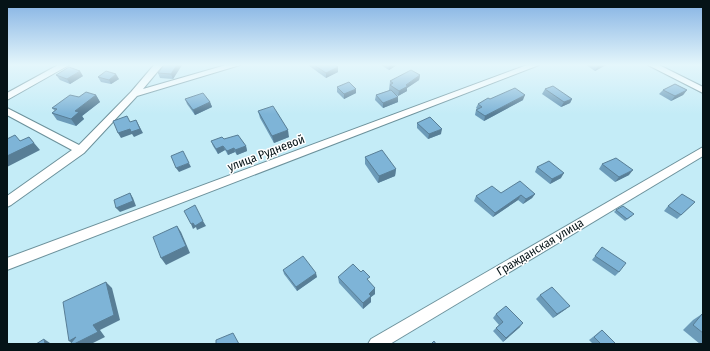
<svg xmlns="http://www.w3.org/2000/svg" width="710" height="351" font-family="'Fira Sans Condensed',sans-serif">
<rect width="100%" height="100%" fill="#c4ecf7"/>
<g fill="none" stroke-linecap="round" stroke-linejoin="round">
<defs>
<g id="street">
<polygon points="58,65 69,65 7,100 7,93"/>
<polygon points="154,65 163,65 143,89 226,65 240,65 137,96 84,153 11,205 7,207 7,196 72,150 7,115 7,108 79,145 131,92"/>
<polygon points="527,65 539,65 7,270 7,258"/>
<polygon points="648,65 659,65 703,87 703,93"/>
<polygon points="703,147 703,156 390,344 368,344 371,339"/>
</g>
</defs>
<use href="#street" stroke="#6c919b" stroke-width="2"/>
<use href="#street" fill="#fff" fill-rule="evenodd"/>
</g>
<g fill="#6c9bb9">
<polygon points="165,65 182,65 173,79 160,78 158,73"/>
<polygon points="308,65 335,65 338,72 326,78"/>
<polygon points="381,65 397,65 389,70"/>
<polygon points="586,65 606,65 595,71"/>
<polygon points="56,75 83,76 70,84 60,80"/>
<polygon points="420,75 419,80 407,88 407,91 398,96 394,93 398,102 383,108 375,100 376,95 390,90 389,90 390,81"/>
<polygon points="98,77 119,79 111,84 101,82"/>
<polygon points="337,87 356,93 344,99 337,92"/>
<polygon points="545,89 572,99 570,103 561,107 542,94"/>
<polygon points="663,90 687,90 683,95 671,101 659,94"/>
<polygon points="96,95 100,102 82,116 84,119 76,126 57,120 52,113 55,111 52,108 79,97"/>
<polygon points="185,99 210,102 212,107 195,115 187,104"/>
<polygon points="490,99 523,100 484,121 475,115 476,110 477,109 476,108 478,104"/>
<polygon points="258,111 289,137 274,143 260,118"/>
<polygon points="417,123 441,134 428,139 417,128"/>
<polygon points="224,139 246,146 247,151 237,155 235,152 228,155 225,150 218,154 213,146 211,141"/>
<polygon points="365,157 396,169 395,176 378,183 365,164"/>
<polygon points="602,164 629,175 615,182 599,169"/>
<polygon points="537,167 561,178 550,184 535,172"/>
<polygon points="501,193 535,194 532,198 523,204 518,200 493,217 474,201 476,196"/>
<polygon points="695,202 677,219 664,211 668,206"/>
<polygon points="616,210 632,216 625,221 614,212"/>
<polygon points="602,247 619,272 615,276 592,260"/>
<polygon points="283,270 317,277 297,291 284,274"/>
<polygon points="338,277 369,282 375,294 371,297 371,302 363,309 339,283"/>
<polygon points="540,295 566,309 553,318 536,299"/>
<polygon points="496,314 520,327 503,342 493,331 499,325 493,318"/>
<polygon points="702,314 703,315 703,344 700,344 683,330 693,320"/>
<polygon points="602,330 616,344 593,344 589,340"/>
</g>
<g fill="#587e96">
<polygon points="177,65 182,65 173,79 171,74"/>
<polygon points="390,65 397,65 389,70"/>
<polygon points="599,65 606,65 595,71 598,66"/>
<polygon points="338,67 338,72 326,78 326,73"/>
<polygon points="80,71 83,76 70,84 67,79"/>
<polygon points="116,74 119,79 111,84 109,80"/>
<polygon points="420,75 419,80 407,88 407,91 398,96 399,91"/>
<polygon points="356,89 356,93 344,99 344,94"/>
<polygon points="687,90 683,95 671,101 675,96"/>
<polygon points="96,95 100,102 82,116 84,119 76,126 71,119 75,111"/>
<polygon points="525,95 523,100 484,121 485,116"/>
<polygon points="398,97 398,102 383,108 383,103"/>
<polygon points="572,99 570,103 561,107 564,102"/>
<polygon points="210,102 212,107 195,115 193,110"/>
<polygon points="136,120 143,133 134,137 132,134 121,138 118,133"/>
<polygon points="442,129 441,134 428,139 429,134"/>
<polygon points="288,130 289,137 274,143 272,136"/>
<polygon points="15,135 21,142 29,137 40,150 7,167 7,156 20,141"/>
<polygon points="223,146 225,150 218,154 216,149"/>
<polygon points="246,146 247,151 237,155 235,150"/>
<polygon points="234,148 235,152 228,155 227,151"/>
<polygon points="189,163 191,167 179,172 176,168"/>
<polygon points="396,169 395,176 378,183 379,176"/>
<polygon points="633,170 629,175 615,182 619,177"/>
<polygon points="564,173 561,178 550,184 552,179"/>
<polygon points="130,193 133,198 136,206 120,212 116,208"/>
<polygon points="535,194 532,198 523,204 526,199"/>
<polygon points="521,195 518,200 493,217 495,213"/>
<polygon points="203,221 206,226 197,230 196,227 193,229 191,224 193,223"/>
<polygon points="177,226 181,232 190,253 166,265 161,258"/>
<polygon points="316,273 317,277 297,291 296,287"/>
<polygon points="106,282 112,288 120,320 100,330 105,337 91,344 74,344 69,341"/>
<polygon points="375,288 375,294 371,297 371,302 363,309 363,303 369,294"/>
<polygon points="570,306 566,309 553,318 557,314"/>
<polygon points="523,323 520,327 503,342 506,338"/>
<polygon points="44,339 50,343 50,344 45,344"/>
</g>
<g fill="#7eb4d7" stroke="#587e96">
<polygon points="165,65 177,65 171,74 158,73 163,66"/>
<polygon points="314,65 335,65 338,67 326,73"/>
<polygon points="69,67 80,71 67,79 56,75"/>
<polygon points="411,70 420,75 406,85 408,86 399,91 390,85 393,83 390,81"/>
<polygon points="106,71 116,74 109,80 98,77"/>
<polygon points="349,82 356,89 344,94 337,87"/>
<polygon points="675,84 687,90 675,96 663,90"/>
<polygon points="553,86 572,99 564,102 545,89"/>
<polygon points="515,88 525,95 485,116 476,110 482,107 478,104 488,98 490,99"/>
<polygon points="391,90 398,97 383,103 376,95"/>
<polygon points="86,92 96,95 75,111 79,112 71,119 52,113 57,109 52,108 70,95 79,97"/>
<polygon points="203,93 210,102 193,110 185,99"/>
<polygon points="273,106 288,130 272,136 258,111"/>
<polygon points="127,116 130,122 136,120 140,129 131,132 130,129 118,133 113,121"/>
<polygon points="430,117 442,129 429,134 417,123"/>
<polygon points="15,135 20,141 29,137 34,143 7,156 7,139"/>
<polygon points="238,135 246,146 235,150 234,148 227,151 223,146 216,149 211,141 222,137 224,139"/>
<polygon points="382,150 396,169 379,176 365,157"/>
<polygon points="183,151 189,163 176,168 171,156"/>
<polygon points="616,158 633,170 619,177 602,164"/>
<polygon points="549,161 564,173 552,179 537,167"/>
<polygon points="520,181 535,194 526,199 521,195 495,213 476,196 492,186 501,193"/>
<polygon points="130,193 133,201 116,208 114,200"/>
<polygon points="682,194 695,202 681,215 668,206"/>
<polygon points="195,205 203,221 195,226 193,223 191,224 184,211"/>
<polygon points="623,206 634,214 627,219 616,210"/>
<polygon points="177,226 186,246 161,258 153,237"/>
<polygon points="602,247 626,263 619,272 595,256"/>
<polygon points="303,256 316,273 296,287 283,270"/>
<polygon points="353,264 361,272 363,270 370,277 367,279 375,288 369,294 371,296 363,303 338,277"/>
<polygon points="106,282 114,315 93,325 98,332 74,344 70,344 76,337 69,341 63,302"/>
<polygon points="552,287 570,306 557,314 540,295"/>
<polygon points="506,306 523,323 506,338 496,328 503,322 496,314"/>
<polygon points="702,314 703,315 703,333 693,325"/>
<polygon points="602,330 616,344 601,344 594,337"/>
<polygon points="233,333 239,344 216,344 216,340"/>
<polygon points="44,339 45,344 36,344"/>
<polygon points="434,341 436,344 431,344"/>
</g>
<linearGradient id="sky" x2="0" y2="1"><stop stop-color="#84b2e3"/><stop offset="0.57" stop-color="#e4f6fb"/><stop offset="1" stop-color="#e4f6fb" stop-opacity="0"/></linearGradient>
<rect width="710" height="114" fill="url(#sky)"/>
<g text-anchor="middle" dominant-baseline="central" stroke-width="3" stroke-linejoin="round" paint-order="stroke">
<g font-size="12" fill="#051317" stroke="#fff">
<text transform="translate(266 153) rotate(-21)">улица Рудневой</text>
<text transform="translate(540 247) rotate(-31)">Гражданская улица</text>
</g>
</g>
<rect width="710" height="351" fill="none" stroke="#051317" stroke-width="16"/>
</svg>
